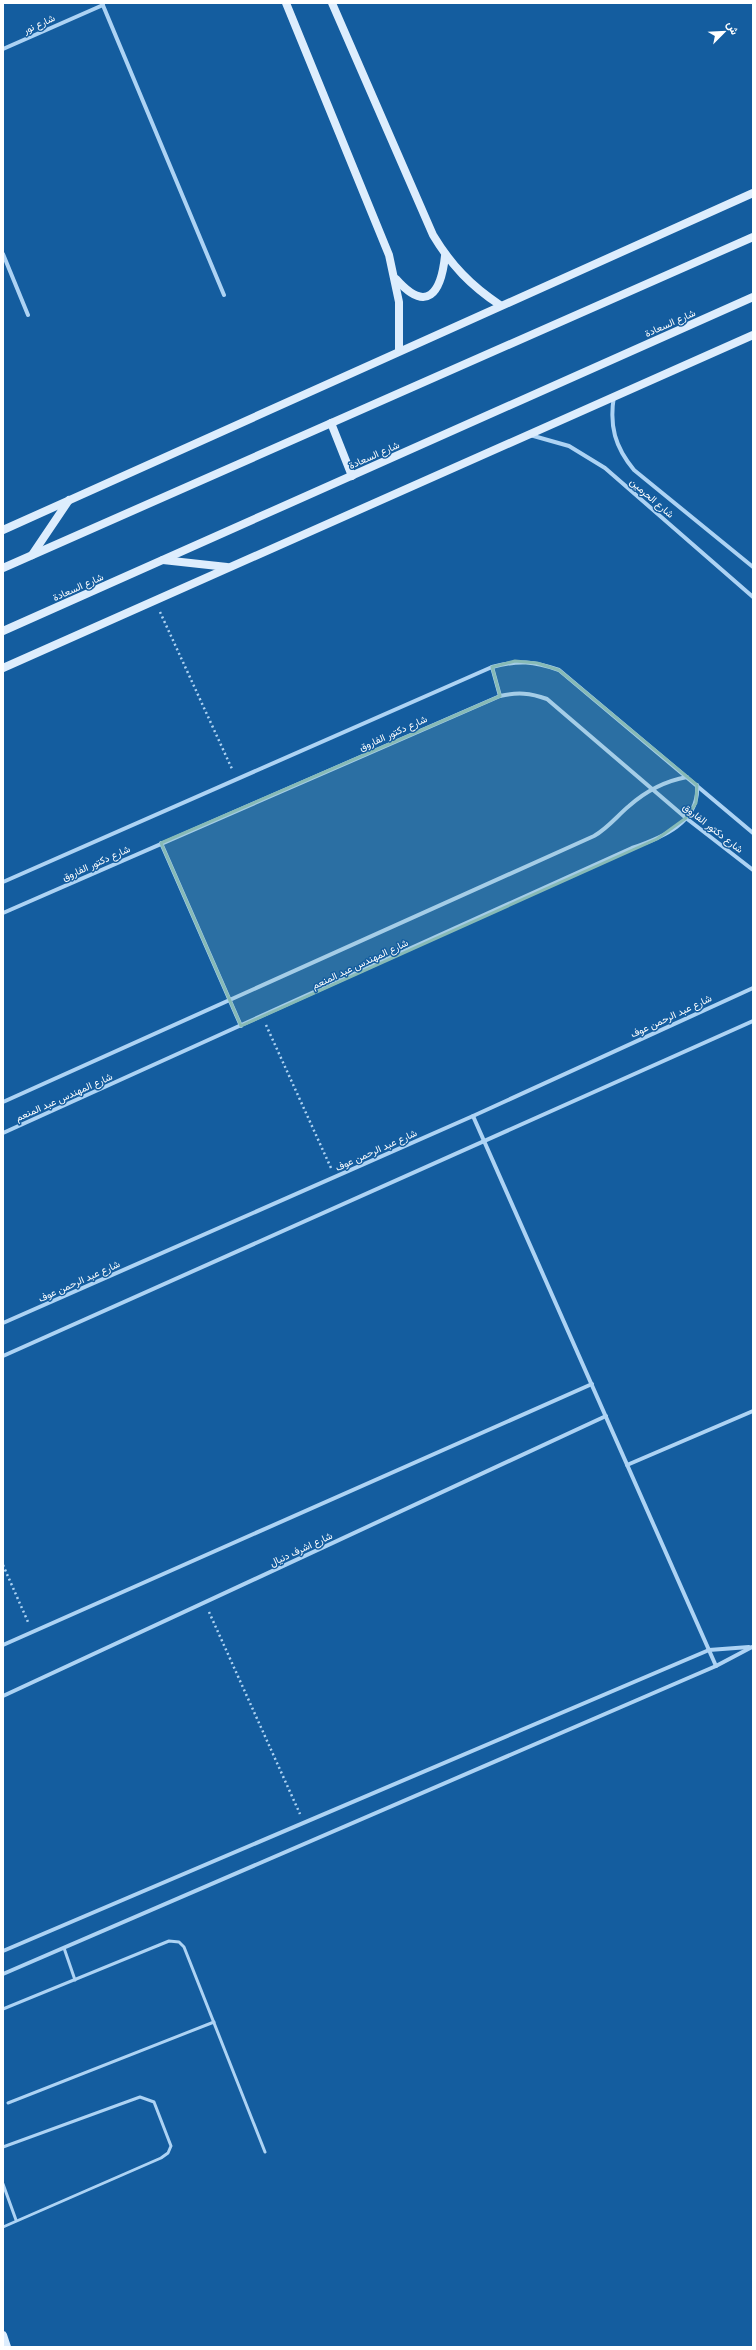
<svg xmlns="http://www.w3.org/2000/svg" width="756" height="2350" font-family="Montserrat,Vazirmatn,sans-serif">
<rect width="100%" height="100%" fill="#145d9f"/>
<g fill="none" stroke-linecap="round" stroke-linejoin="round">
<g stroke="#add3f4" stroke-width="2.5" stroke-dasharray="2 3" stroke-linecap="butt">
<polyline points="160,612 232,769"/>
<polyline points="266,1025 331,1168"/>
<polyline points="3,1565 28,1622"/>
<polyline points="209,1612 300,1814"/>
</g>
<g stroke="#add3f4" stroke-width="3">
<polyline points="64,1948 75,1980"/>
<polyline points="3,2009 169,1941 179,1942 184,1947 265,2152"/>
<polyline points="8,2103 214,2022"/>
<polyline points="3,2147 140,2097 154,2102 171,2146 168,2153 161,2158 3,2227"/>
<polyline points="3,2184 16,2220"/>
</g>
<g stroke="#add3f4" stroke-width="4">
<polyline points="102,3 224,295"/>
<polyline points="3,49 103,5"/>
<polyline points="3,254 28,315"/>
<path d="M614 396C609 426 615 447 634 470L753 567"/>
<polyline points="530,435 569,446 605,468 753,597"/>
<polyline points="492,667 500,696"/>
<polyline points="161,843 241,1026"/>
<path d="M3 882 492 667C519 660 533 661 559 670L753 833"/>
<path d="M3 913 500 696C518 692 530 693 547 699L686 818 753 870"/>
<path d="M3 1102 594 836C608 828 617 816 629 806 646 791 665 781 687 777"/>
<polyline points="473,1116 716,1666"/>
<path d="M3 1133 632 848C661 838 700 823 697 785"/>
<polyline points="3,1323 473,1116 753,988"/>
<polyline points="3,1356 753,1021"/>
<polyline points="627,1465 753,1411"/>
<polyline points="3,1645 592,1384"/>
<polyline points="3,1696 606,1416"/>
<polyline points="3,1951 709,1650 749,1647"/>
<polyline points="3,1974 716,1666 752,1647"/>
</g>
<g stroke="#ddedfd" stroke-width="8">
<polyline points="286,3 389,255 399,302 399,350"/>
<path d="M332 3 433 235C451 265 471 286 500 305"/>
<path d="M396 279C427 314 441 293 445 256"/>
<polyline points="331,423 352,476"/>
<polyline points="3,530 753,193"/>
<polyline points="32,555 69,500"/>
<polyline points="163,560 227,567"/>
<polyline points="3,568 753,237"/>
<polyline points="3,631 753,297"/>
<polyline points="3,668 753,335"/>
<polyline points="3,2335 7,2347"/>
</g>
</g>
<path fill="#87bab6" fill-opacity="0.2" stroke="#87bab6" stroke-width="3" stroke-linejoin="round" d="M515 661 537 663 559 670 697 785 696 803 686 818 657 839 241 1026 161 843 500 696 492 667Z"/>
<g text-anchor="middle" dominant-baseline="central" stroke-width="3" stroke-linejoin="round" paint-order="stroke">
<g font-size="10" fill="#fff" stroke="#145d9f">
<text transform="translate(39 24) rotate(-24)">شارع نور</text>
<text transform="translate(670 323) rotate(-24)">شارع السعادة</text>
<text transform="translate(374 455) rotate(-24)">شارع السعادة</text>
<text transform="translate(652 498) rotate(41)">شارع الحرمين</text>
<text transform="translate(78 587) rotate(-24)">شارع السعادة</text>
<text transform="translate(393 733) rotate(-24)">شارع دكتور الفاروق</text>
<text transform="translate(713 828) rotate(38)">شارع دكتور الفاروق</text>
<text transform="translate(96 863) rotate(-24)">شارع دكتور الفاروق</text>
<text transform="translate(360 964) rotate(-25)">شارع المهندس عبد المنعم</text>
<text transform="translate(671 1016) rotate(-25)">شارع عبد الرحمن عوف</text>
<text transform="translate(64 1097) rotate(-24)">شارع المهندس عبد المنعم</text>
<text transform="translate(376 1150) rotate(-24)">شارع عبد الرحمن عوف</text>
<text transform="translate(79 1281) rotate(-24)">شارع عبد الرحمن عوف</text>
<text transform="translate(301 1549) rotate(-25)">شارع اشرف دنيال</text>
</g>
</g>
<rect width="756" height="2350" fill="none" stroke="#ffffff" stroke-width="8"/>
<g transform="translate(724 32) rotate(66)" stroke="#145d9f" stroke-width="3" paint-order="stroke">
<path d="M0-3L7 15L0 10L-7 15Z" fill="#ffffff"/>
<text y="-6" font-size="11" font-weight="bold" text-anchor="middle" fill="#ffffff">ش</text>
</g>
</svg>
